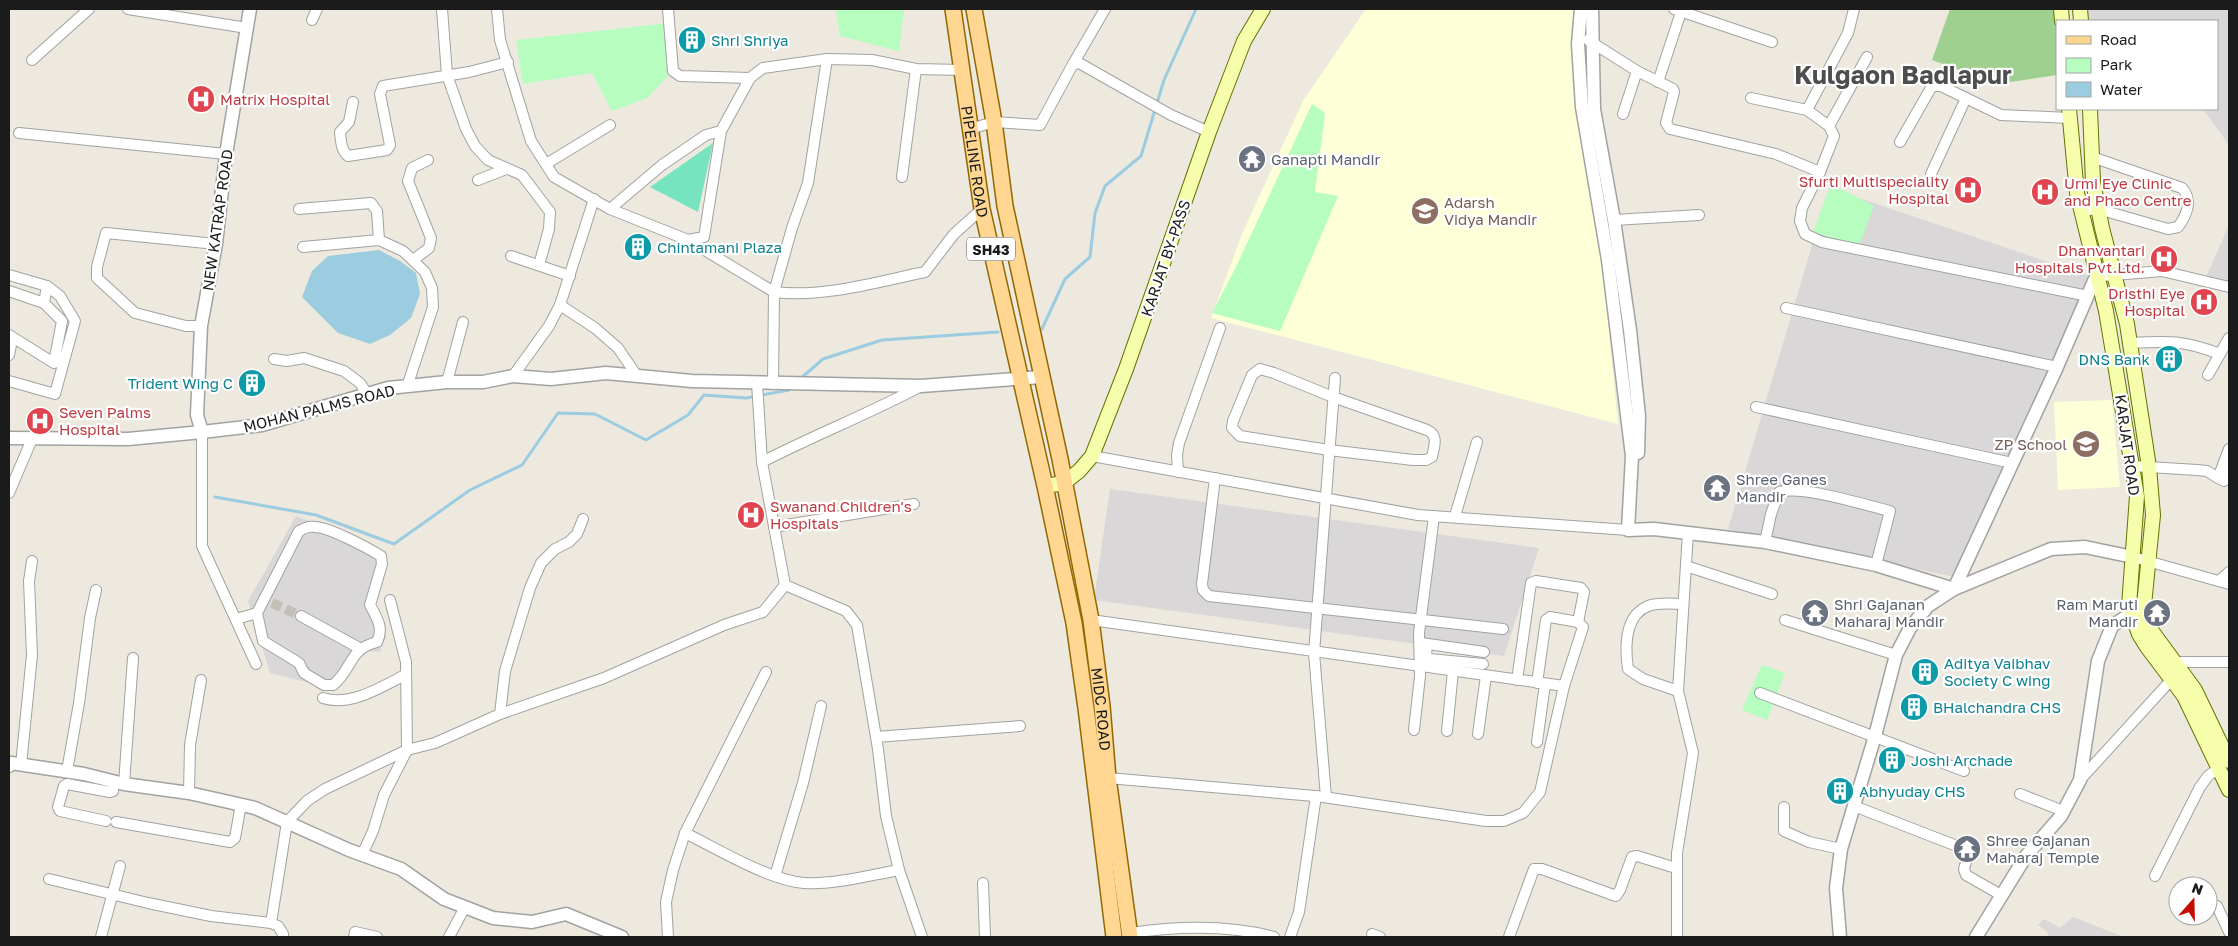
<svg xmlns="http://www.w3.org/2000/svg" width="2238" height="946" font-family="'Golos Text',sans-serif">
<rect width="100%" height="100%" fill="#ede9df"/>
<g fill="#d9d7d7">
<polygon points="2085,9 2229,9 2229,145 2203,109 2217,109 2217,21 2086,21"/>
<polygon points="1829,188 2096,278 1954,577 1728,529"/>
<polygon points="2229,225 2229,286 2206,277"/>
<polygon points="1110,489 1539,548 1504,656 1094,600"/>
<polygon points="296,516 386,551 375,601 386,636 380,652 367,651 359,659 338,690 270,673 248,601"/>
<polygon points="2073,917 2124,937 2049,937 2047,932 2038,925 2044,919 2060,928"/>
</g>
<g fill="#fdffd6">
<polygon points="1366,9 1579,9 1584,29 1595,189 1618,424 1211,318 1242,234 1303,101"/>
<polygon points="2112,400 2120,487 2058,490 2054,402"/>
</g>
<polygon fill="#9fd090" points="1950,9 2055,9 2057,21 2057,75 1997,84 1932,60"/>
<g fill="#b6fdbf">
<polygon points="836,9 904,9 899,51 840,36"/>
<polygon points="669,23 671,73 647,98 612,111 592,73 523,84 516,40"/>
<polygon points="1312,104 1325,113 1315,192 1338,196 1280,331 1212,313 1236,267"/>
<polygon points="1831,184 1874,206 1859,246 1813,232"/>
<polygon points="1762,665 1785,673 1767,720 1742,710"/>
</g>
<polygon fill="#75e4bf" points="713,143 698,212 650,187"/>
<polygon fill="#9bccdf" points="379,250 400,261 416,273 420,294 411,318 390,335 370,344 338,333 302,297 312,271 328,256"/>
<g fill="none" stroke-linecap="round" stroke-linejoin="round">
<g stroke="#9bccdf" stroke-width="3">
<polyline points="1042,329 1065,279 1090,257 1095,213 1105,186 1141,156 1164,80 1196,9"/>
<polyline points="800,379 823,359 882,340 998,332"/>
<polyline points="215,497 316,515 394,544 470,490 522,465 558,413 595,414 646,440 688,415 704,395 746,398 789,390 792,387"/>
</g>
<polyline stroke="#c3c0b8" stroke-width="10" stroke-dasharray="10 5" stroke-linecap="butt" points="272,603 301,616"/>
<defs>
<g id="minor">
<polyline points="128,9 247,28"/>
<polyline points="442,9 447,75 466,129 475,146 488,160 522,175 550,212 549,229 539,265"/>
<path d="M497 9 500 40 531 141 554 177 610 209 688 240 774 292C823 298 876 282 925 272L954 234 982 209"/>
<polyline points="668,9 673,71 680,76 750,78"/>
<polyline points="1674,9 1772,42"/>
<polyline points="312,20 317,9"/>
<polyline points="1588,40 1637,71 1673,89 1674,92 1666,123 1670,129 1776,154 1820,172"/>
<polyline points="1867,57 1829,126 1834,136 1820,172 1802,208 1800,221 1805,234 1822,242 2088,296"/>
<polyline points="32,60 89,9"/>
<polyline points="1073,64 1105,9"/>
<polyline points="1658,82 1682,9"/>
<polyline points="1751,98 1807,110 1829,126"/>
<path d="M353 102 349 122 340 132C341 141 341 150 348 156L387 150 390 145 380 94 383 86 469 72 508 62"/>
<polyline points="1807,110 1848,33 1854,9"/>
<polyline points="1623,114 1637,71"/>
<polyline points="970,129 994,122 1040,125 1073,64 1079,63 1171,115 1209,132"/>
<polyline points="19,133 226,154"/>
<polyline points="1900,142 1932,86 1941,86 2001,115 2070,118"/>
<polyline points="546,164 610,125"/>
<polyline points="1931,174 1966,98"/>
<polyline points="902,177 916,69"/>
<polyline points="478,180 506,169"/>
<polyline points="299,209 371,203 377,211 379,240"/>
<polyline points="610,209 662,165 706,135 721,131 750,78 763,68 827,59 872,60 916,69 962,70"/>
<path d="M2081 211 2098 209 2168 229 2178 227C2187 215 2193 200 2182 188L2092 157"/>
<polyline points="1614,220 1699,215"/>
<polyline points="688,240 704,237 721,131"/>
<polyline points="303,247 379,240 403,251 425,272 432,288 433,307 407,387"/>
<polyline points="511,256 570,276"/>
<polyline points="413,260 429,248 431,238 408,181 412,168 428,160"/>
<polyline points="9,275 47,286"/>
<polyline points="2114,275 2162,271 2229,287"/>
<polyline points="9,291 44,303"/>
<polyline points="560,305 595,328 618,348 637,376"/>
<polyline points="1786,308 2057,367"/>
<polyline points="201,326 186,326 135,313 97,278 97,267 106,233 216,244"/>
<polyline points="9,335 54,363 62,321 44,303 47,286 60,296 75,321 55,394 9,381"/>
<polyline points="9,341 11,345 9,355"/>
<path d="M2130 343C2168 341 2183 340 2220 354"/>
<polyline points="274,359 287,361 304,358 344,371 360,383 367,394"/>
<path d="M1260 369 1274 373 1333 397 1427 430C1439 435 1434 447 1432 457L1426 460H1413L1329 450 1240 436 1232 428 1233 421 1252 375Z"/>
<polyline points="2208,375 2229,338"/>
<polyline points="513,376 549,326 560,305 594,199"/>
<polyline points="447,382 463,322"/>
<polyline points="757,383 762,462"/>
<polyline points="773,384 774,292 792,228 808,183 827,59"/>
<path d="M921 386C869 414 814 435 762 462L785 585 846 611 857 625 878 749 886 816 899 870 922 937"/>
<polyline points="1756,407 2012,463"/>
<polyline points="202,432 202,546 256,664"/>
<polyline points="1092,456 1418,515 1628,530"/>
<polyline points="2132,466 2197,470 2207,471 2218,478 2229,449"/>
<polyline points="1178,472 1177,455 1179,443 1220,328"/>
<polyline points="1215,478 1202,584 1203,590 1209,596 1503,629"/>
<polyline points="2218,478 2224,481 2229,471"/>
<polyline points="9,493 32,439"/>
<polyline points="1455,516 1477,442"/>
<polyline points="774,527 914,504"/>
<path d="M1765 542 1771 514 1779 492C1803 485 1864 505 1890 511L1876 565"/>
<polyline points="2133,557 2229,584"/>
<polyline points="1686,566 1772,594"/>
<polyline points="2219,581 2229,572"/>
<polyline points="301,616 361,649"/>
<path d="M236 619 257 613 299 531C305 528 308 526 315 527 329 527 368 548 381 556L382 564 370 605C377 618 384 628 377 642 347 650 354 668 333 685H324L304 673 299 663 263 641 257 613"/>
<polyline points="1091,620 1564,686"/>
<polyline points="1785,620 1896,655"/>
<polyline points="1421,643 1484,652"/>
<polyline points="1427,644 1426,656 1429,659 1483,664"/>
<polyline points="2175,662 2229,662"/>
<polyline points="1517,680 1531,583 1536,581 1581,588 1584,592 1578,622 1550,617 1546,620 1537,683"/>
<path d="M1678 691 1643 679 1628 669C1625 648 1624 616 1648 606 1659 602 1673 604 1683 604"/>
<polyline points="1760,693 1964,771"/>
<path d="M323 698C351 707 381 687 405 675"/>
<polyline points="500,714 505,671 530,588 541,563 555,549 569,542 577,534 583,519"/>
<polyline points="1414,730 1420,676 1419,633 1434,516"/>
<polyline points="1447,731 1453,671"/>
<polyline points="1478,734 1486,676"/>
<polyline points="876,737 1020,726"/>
<polyline points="1537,742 1545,684"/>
<polyline points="21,765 32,655 29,581 32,561"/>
<polyline points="67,771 79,703 90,618 96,590"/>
<polyline points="1108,778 1326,797 1314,653 1335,378"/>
<polyline points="2080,780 2172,679"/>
<polyline points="124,784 133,658"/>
<polyline points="189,793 190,745 201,680"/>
<polyline points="2020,794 2063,811"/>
<polyline points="1323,797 1486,821 1504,821 1523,813 1540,792 1564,686 1583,627 1578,622"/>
<polyline points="1854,806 1962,848"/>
<polyline points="1784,807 1784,831 1809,842 1841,849"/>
<polyline points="106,821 60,811 58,807 64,786 67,784 110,792 113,791 114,782"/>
<polyline points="116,822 230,842 235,838 241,804"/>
<polyline points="685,833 766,672"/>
<polyline points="362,855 373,831 384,795 407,750 435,743 500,714 604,678 724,625 763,612 785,585"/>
<polyline points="1966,862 1964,869 1966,875 2001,895"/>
<polyline points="775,876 803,783 821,706"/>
<polyline points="2155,876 2200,787 2208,776 2219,768"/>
<polyline points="49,879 148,903 211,916 271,923"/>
<polyline points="983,883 985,937"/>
<polyline points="2217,906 2229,932"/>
<path d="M1130 933C1178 926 1227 924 1274 937"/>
<polyline points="1372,934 1380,937"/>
<polyline points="101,937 120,866"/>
<polyline points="283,937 283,934 278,926 271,923 287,822 307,801 325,789 407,750 406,662 390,600"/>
<polyline points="354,937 355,932 377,937"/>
<polyline points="449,937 465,907"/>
<path d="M668 937 666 902 673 870 685 833C718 849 768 880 804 883 833 885 870 875 899 870"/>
<polyline points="1290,937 1299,912 1316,796"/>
<polyline points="1509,937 1534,869 1542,869 1616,896 1620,890 1632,857 1637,856 1676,868"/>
<polyline points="1677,937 1677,853 1693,753 1678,691 1688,533"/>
</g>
<g id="tertiary">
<polyline points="1581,9 1578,44 1582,107 1608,260 1632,456 1628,530 1654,529 1765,542 1876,565 1954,589 2057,367 2097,274 2114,275"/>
<polyline points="1592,9 1594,109 1614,220 1630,330 1639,416 1638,453"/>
<polyline points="202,432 197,415 201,326 216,244 226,154 250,9"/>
<polyline points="9,438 128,439 202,432 262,425 388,388 447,382 483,382 513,376 551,379 606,373 692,381 921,386 1041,377"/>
<polyline points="9,766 11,763 84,774 124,784 189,793 255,808 349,850 401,869 444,899 493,918 532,922 566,914 622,937"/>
<polyline points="1840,937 1836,888 1841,849 1875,736 1896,655 1910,628 1928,606 1954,589 2051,549 2085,547 2133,557"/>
<polyline points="1976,937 2026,856 2061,816 2080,780 2098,661 2112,626 2144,605"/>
</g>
<g id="secondary">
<polyline points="2061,9 2062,21"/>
<polyline points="2080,9 2081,21"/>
<polyline points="2069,109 2077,193 2106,311 2137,496 2129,606 2139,634 2147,647 2184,696 2229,790"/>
<polyline points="2090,109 2093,182 2102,228 2127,324 2149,467 2153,515 2144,605 2151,630 2195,690 2229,761"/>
<polyline points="1045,486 1064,483 1079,471 1092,456 1126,369 1209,132 1244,41 1263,9"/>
</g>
<g id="primary">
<path id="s1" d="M953 9 982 209 1045 486 1074 623 1086 708 1114 937"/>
<path id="s2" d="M974 9 994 122 1005 206 1060 459 1091 620 1102 706 1108 778 1130 937"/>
</g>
</defs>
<use href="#minor" stroke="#a2a2a2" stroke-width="12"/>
<use href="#tertiary" stroke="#a2a2a2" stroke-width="15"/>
<use href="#secondary" stroke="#617300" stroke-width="16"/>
<use href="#primary" stroke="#916900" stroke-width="18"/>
<use href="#minor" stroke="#fff" stroke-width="10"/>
<use href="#tertiary" stroke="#fff" stroke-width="12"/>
<use href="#secondary" stroke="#f6feac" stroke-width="14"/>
<use href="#primary" stroke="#ffd692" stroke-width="15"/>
</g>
<defs>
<symbol id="building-disc" viewBox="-11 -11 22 22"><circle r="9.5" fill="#0f9aa8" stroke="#fff"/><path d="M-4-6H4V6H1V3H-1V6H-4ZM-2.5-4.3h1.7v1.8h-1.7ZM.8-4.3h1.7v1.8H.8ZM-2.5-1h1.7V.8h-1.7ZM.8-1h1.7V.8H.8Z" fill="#fff"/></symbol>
<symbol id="hospital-disc" viewBox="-11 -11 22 22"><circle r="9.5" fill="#e0444e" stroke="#fff"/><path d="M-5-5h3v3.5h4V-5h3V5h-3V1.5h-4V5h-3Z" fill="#fff"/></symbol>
<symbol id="temple-disc" viewBox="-11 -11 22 22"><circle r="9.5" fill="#6b7280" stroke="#fff"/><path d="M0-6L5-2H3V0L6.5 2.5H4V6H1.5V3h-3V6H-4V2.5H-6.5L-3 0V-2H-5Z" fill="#fff"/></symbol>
<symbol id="school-disc" viewBox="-11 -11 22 22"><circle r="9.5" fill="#8d6e63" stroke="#fff"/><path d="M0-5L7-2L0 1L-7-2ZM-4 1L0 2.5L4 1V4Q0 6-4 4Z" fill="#fff"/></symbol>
</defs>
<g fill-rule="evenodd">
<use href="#building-disc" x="676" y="24" width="32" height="32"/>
<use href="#hospital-disc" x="185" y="83" width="32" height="32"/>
<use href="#temple-disc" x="1236" y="143" width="32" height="32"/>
<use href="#hospital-disc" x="1952" y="174" width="32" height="32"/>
<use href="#hospital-disc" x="2029" y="176" width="32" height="32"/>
<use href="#school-disc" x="1409" y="195" width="32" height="32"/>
<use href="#building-disc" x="622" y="231" width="32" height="32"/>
<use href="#hospital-disc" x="2148" y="243" width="32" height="32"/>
<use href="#hospital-disc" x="2188" y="286" width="32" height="32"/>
<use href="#building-disc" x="2153" y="343" width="32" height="32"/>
<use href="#building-disc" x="236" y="367" width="32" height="32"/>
<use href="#hospital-disc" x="24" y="405" width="32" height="32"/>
<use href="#school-disc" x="2070" y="428" width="32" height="32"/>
<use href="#temple-disc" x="1701" y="472" width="32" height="32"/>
<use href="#hospital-disc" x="735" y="499" width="32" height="32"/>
<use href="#temple-disc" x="1799" y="597" width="32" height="32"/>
<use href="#temple-disc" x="2141" y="597" width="32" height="32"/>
<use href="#building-disc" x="1909" y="656" width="32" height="32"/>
<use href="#building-disc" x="1898" y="691" width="32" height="32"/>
<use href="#building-disc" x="1876" y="744" width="32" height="32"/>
<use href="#building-disc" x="1824" y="775" width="32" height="32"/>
<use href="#temple-disc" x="1951" y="833" width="32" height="32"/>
</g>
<g text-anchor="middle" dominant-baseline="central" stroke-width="4.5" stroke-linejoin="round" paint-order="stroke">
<rect fill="#fff" stroke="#5f5f5f" stroke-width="1" x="967" y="237.5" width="48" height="23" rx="4"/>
<g font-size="14" font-weight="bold" fill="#1b1b1b">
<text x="991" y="249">SH43</text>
</g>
<g font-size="15" fill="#0d838f" stroke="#fff" text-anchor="start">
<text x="711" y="40">Shri Shriya</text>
<text x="657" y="247">Chintamani Plaza</text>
<text x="2150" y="359" text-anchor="end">DNS Bank</text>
<text x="233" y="383" text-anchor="end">Trident Wing C</text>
<text x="1944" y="663">Aditya Vaibhav<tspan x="1944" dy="17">Society C wing</tspan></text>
<text x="1933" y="707">BHalchandra CHS</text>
<text x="1911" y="760">Joshi Archade</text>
<text x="1859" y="791">Abhyuday CHS</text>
</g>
<g font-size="15" fill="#be3a42" stroke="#fff" text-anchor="start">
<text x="220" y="99">Matrix Hospital</text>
<text x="1949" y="181" text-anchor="end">Sfurti Multispeciality<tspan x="1949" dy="17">Hospital</tspan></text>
<text x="2064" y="183">Urmi Eye Clinic<tspan x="2064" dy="17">and Phaco Centre</tspan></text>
<text x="2145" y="250" text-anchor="end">Dhanvantari<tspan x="2145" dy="17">Hospitals Pvt.Ltd.</tspan></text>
<text x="2185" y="293" text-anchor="end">Dristhi Eye<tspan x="2185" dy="17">Hospital</tspan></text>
<text x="59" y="412">Seven Palms<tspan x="59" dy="17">Hospital</tspan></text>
<text x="770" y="506">Swanand Children's<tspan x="770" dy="17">Hospitals</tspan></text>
</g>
<g font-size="15" fill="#5b616d" stroke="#fff" text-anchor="start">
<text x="1271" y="159">Ganapti Mandir</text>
<text x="1736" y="479">Shree Ganes<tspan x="1736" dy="17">Mandir</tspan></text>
<text x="1834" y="604">Shri Gajanan<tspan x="1834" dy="17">Maharaj Mandir</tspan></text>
<text x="2138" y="604" text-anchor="end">Ram Maruti<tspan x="2138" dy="17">Mandir</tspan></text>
<text x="1986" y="840">Shree Gajanan<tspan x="1986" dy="17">Maharaj Temple</tspan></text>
</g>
<g font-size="15" fill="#1b1b1b" stroke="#fff">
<text stroke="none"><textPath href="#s1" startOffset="154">PIPELINE ROAD</textPath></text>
<text transform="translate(217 220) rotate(-82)">NEW KATRAP ROAD</text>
<text transform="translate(1165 258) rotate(-71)">KARJAT BY-PASS</text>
<text transform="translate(319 408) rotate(-14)">MOHAN PALMS ROAD</text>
<text transform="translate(2128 445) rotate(82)">KARJAT ROAD</text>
<text stroke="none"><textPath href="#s2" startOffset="712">MIDC ROAD</textPath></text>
</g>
<g font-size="15" fill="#785e54" stroke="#fff" text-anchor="start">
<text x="1444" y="202">Adarsh<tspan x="1444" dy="17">Vidya Mandir</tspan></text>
<text x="2067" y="444" text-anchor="end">ZP School</text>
</g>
<g font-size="25" font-weight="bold" fill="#4e4e4e" stroke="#fff">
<text x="1903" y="74">Kulgaon Badlapur</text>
</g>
</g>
<rect width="2238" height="946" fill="none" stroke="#1b1b1b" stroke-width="20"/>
<rect x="2056" y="20" width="162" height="90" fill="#ffffff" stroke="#a4a4a4"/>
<rect x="2066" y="36" width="25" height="8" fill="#ffd692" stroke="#a4a4a4"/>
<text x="2100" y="45" font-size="15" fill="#1b1b1b">Road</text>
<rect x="2066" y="58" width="25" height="15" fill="#b6fdbf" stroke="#a4a4a4"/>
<text x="2100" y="70" font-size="15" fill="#1b1b1b">Park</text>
<rect x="2066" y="82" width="25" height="15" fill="#9bccdf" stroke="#a4a4a4"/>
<text x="2100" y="95" font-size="15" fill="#1b1b1b">Water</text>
<g transform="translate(2193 901) rotate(20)"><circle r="24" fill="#ffffff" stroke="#a4a4a4"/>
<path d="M0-4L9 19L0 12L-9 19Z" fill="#c50a00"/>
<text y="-8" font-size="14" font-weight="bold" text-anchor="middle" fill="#1b1b1b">N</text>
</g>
</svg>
